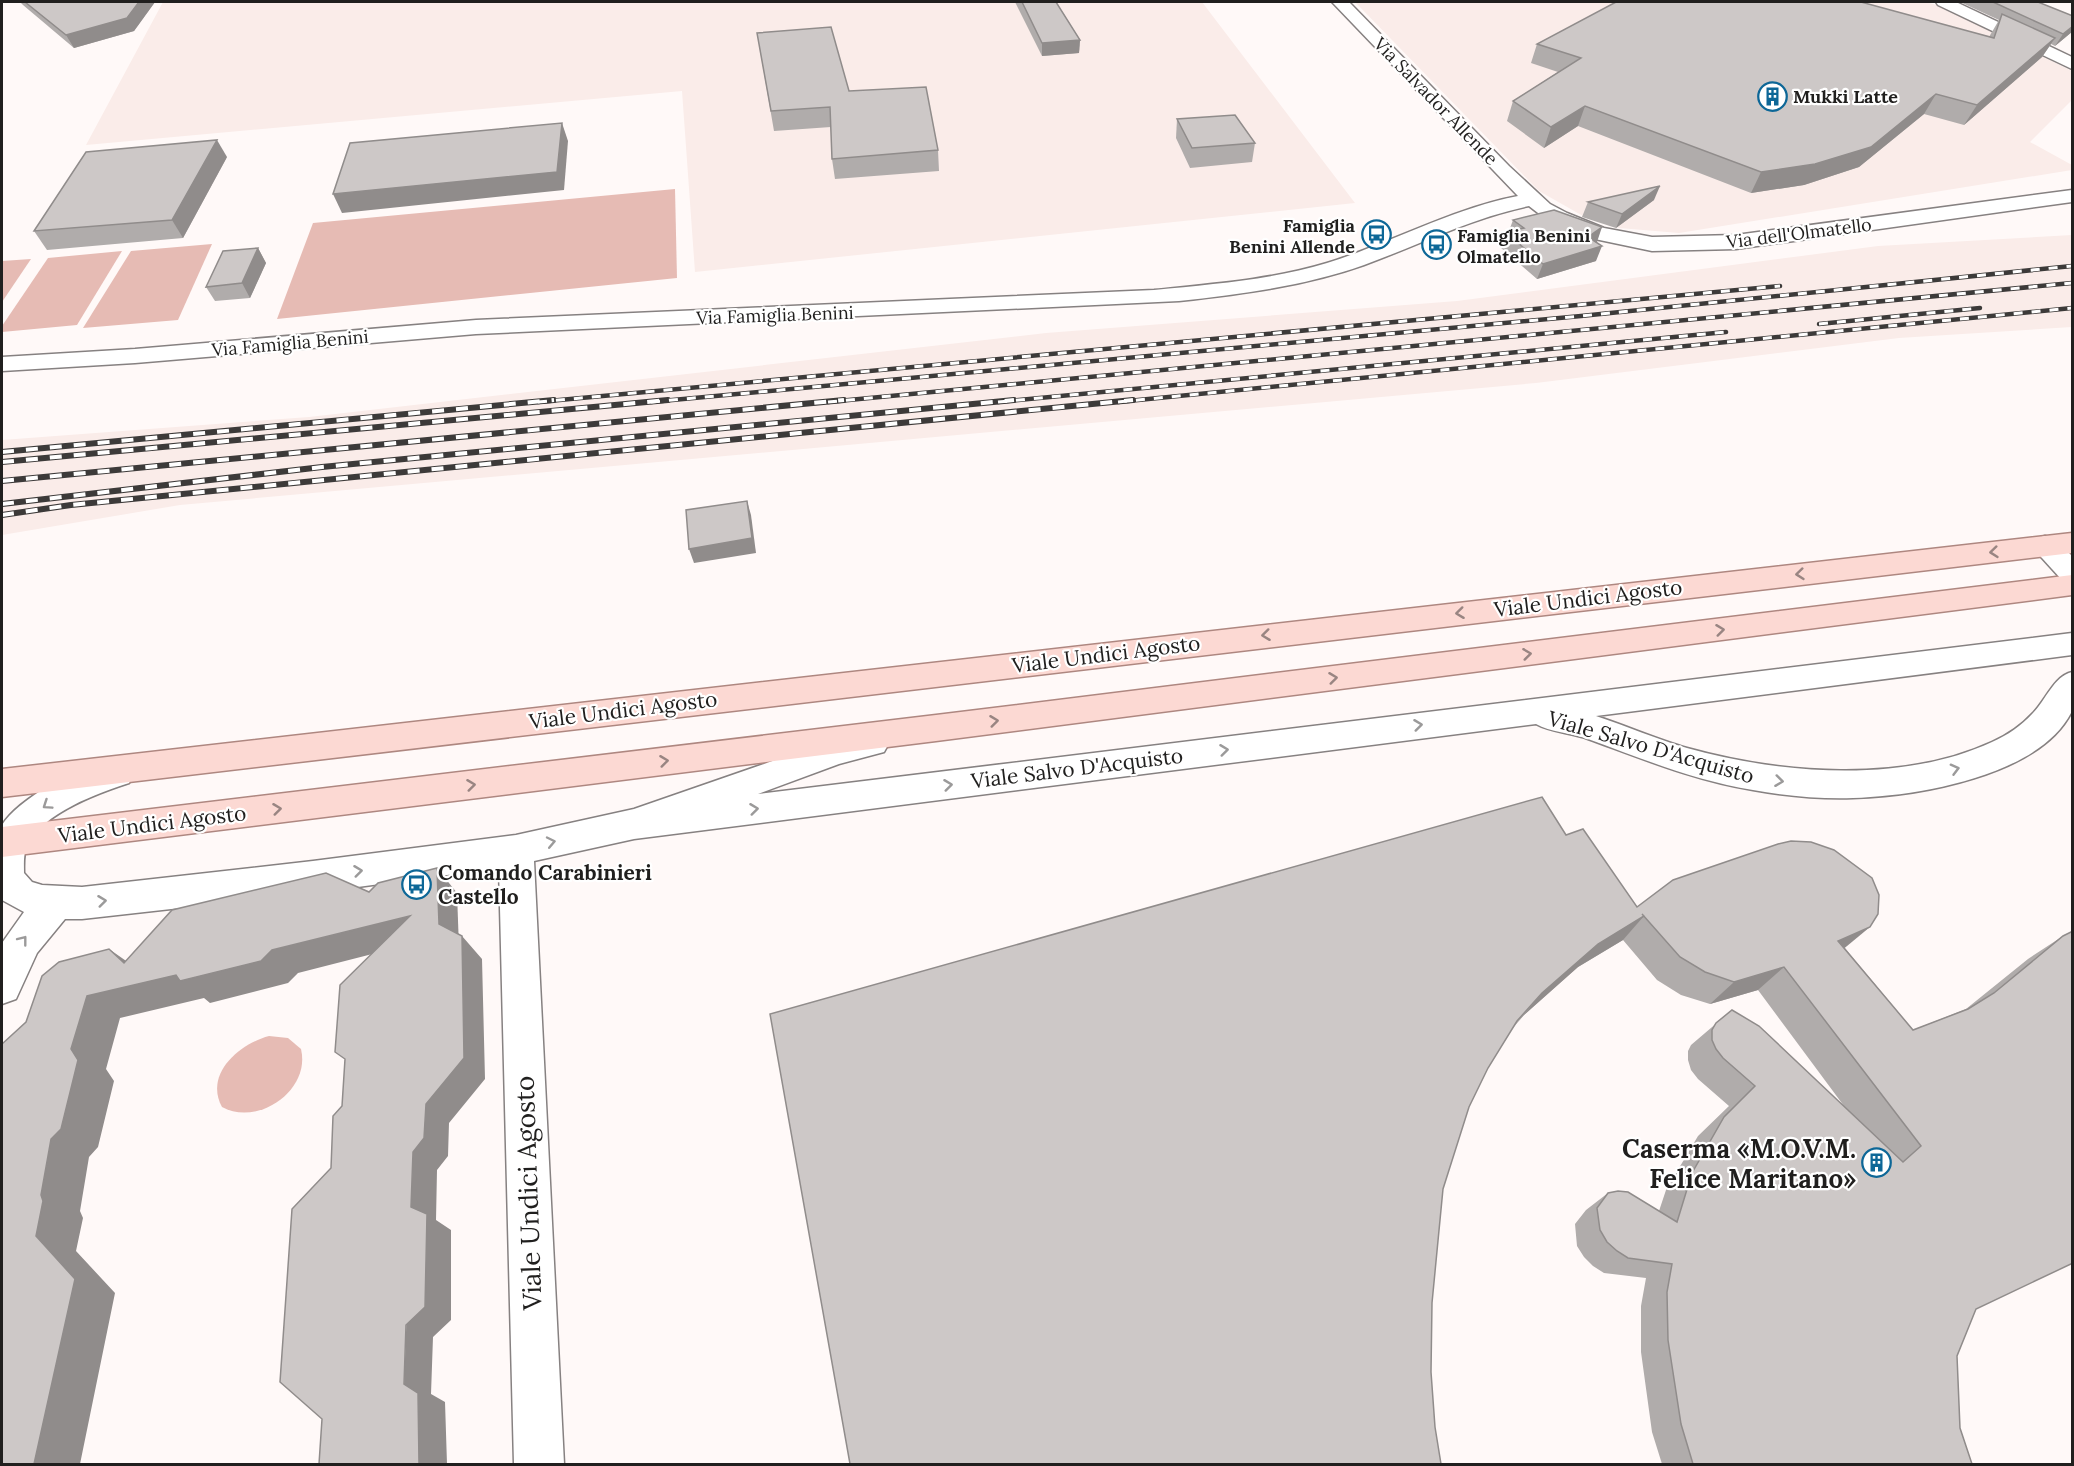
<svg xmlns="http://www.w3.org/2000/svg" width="2074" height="1466" font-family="Lora,serif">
<rect width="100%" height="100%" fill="#fff9f8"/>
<g fill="#faece9">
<polygon points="163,2 1202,2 1355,203 695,272 682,91 86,145"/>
<polygon points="1355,2 1925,2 1941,6 2072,71 2072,100 2030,142 2072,165 2072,170 1679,233 1619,228 1583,216 1539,191"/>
<polygon points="2072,235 2072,327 1899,338 1536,383 180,505 2,535 2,440 309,417 1046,333 1457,301 1878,246"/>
</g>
<g fill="#e6bbb4">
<polygon points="675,189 677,278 277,319 313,223"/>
<polygon points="212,244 178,320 83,328 131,251"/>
<polygon points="122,251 77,325 2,332 2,326 48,258"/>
<polygon points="31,259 2,302 2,261"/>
<path d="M269 1036 288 1038 301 1049C311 1090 258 1127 222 1107 204 1074 239 1044 269 1036Z"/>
</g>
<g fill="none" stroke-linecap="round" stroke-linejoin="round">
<defs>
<g id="minor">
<path d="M1332 2H1349L1509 166 1550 204 1567 213 1604 228 1652 237 1736 235 2072 190V202L1736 249 1652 251 1590 238 1551 223 1529 206C1471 218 1419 245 1364 265 1305 286 1242 294 1179 301L476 334 135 363 2 371V357L135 349 476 320 1154 290C1212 284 1271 280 1327 263 1391 243 1451 209 1518 196Z"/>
<polygon points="1936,2 1956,2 2072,57 2072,69 1938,5"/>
<polygon points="2045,536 2055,539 2072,556 2072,583 2062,580 2031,546 2035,539"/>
<path d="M2072 633V655L1596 716C1627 726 1656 739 1687 748 1781 774 1901 784 1992 742 2008 735 2021 726 2033 713 2046 700 2054 676 2072 672 2072 683 2074 703 2071 713 2038 776 1918 796 1853 798 1820 799 1786 796 1753 790 1696 781 1643 759 1588 739 1571 733 1550 732 1536 724L634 839 534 861 564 1464H514L499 868 313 893 82 919H65L37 953 16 999 2 1004V943L24 912 2 900V825C19 798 83 763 115 760 120 759 125 762 129 763L134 773 129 783C98 793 42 813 27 846 23 855 24 864 24 873L32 882 42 885 82 887 313 861 516 835 634 809 836 739 872 730 884 734 889 743 884 752 839 764 758 794Z"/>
</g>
<g id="primary">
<polygon points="2072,533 2072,553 2,797 2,769"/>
<polygon points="2072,575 2072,595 936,741 2,857 2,827 936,715"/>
</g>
</defs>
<use href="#minor" stroke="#868181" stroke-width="3"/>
<use href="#primary" stroke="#ae8780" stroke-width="3"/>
<use href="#minor" fill="#fff" fill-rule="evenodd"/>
<use href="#primary" fill="#fcd9d3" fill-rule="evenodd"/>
<defs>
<g id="rail-far1">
<polyline points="1819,324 1980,308"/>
<polyline points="538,402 1780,286"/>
<polyline points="651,402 1581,316 2072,266"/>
<polyline points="828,402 2072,283"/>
<polyline points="998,402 1726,332"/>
<polyline points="1118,402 2072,308"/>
</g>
<g id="rail">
<polyline points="2,452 554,400"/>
<polyline points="2,462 668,400"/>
<polyline points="2,481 844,400"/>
<polyline points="2,504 322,467 1014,400"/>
<polyline points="2,515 71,505 1133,400"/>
</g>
</defs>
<use href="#rail-far1" stroke="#3c3a39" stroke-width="4.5"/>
<use href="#rail" stroke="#3c3a39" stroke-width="6"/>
<use href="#rail-far1" stroke="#fff" stroke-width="3" stroke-dasharray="9" stroke-linecap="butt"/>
<use href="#rail" stroke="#fff" stroke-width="4" stroke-dasharray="12" stroke-linecap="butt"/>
</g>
<g fill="#b0acab">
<polygon points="20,2 155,2 134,31 74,48 23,5"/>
<polygon points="1015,2 1056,2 1080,40 1079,53 1042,56"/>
<polygon points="1960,2 2038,2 2073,16 2073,31 2055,46 2051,44 2042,57 1964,125 1924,114 1859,167 1804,185 1751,193 1578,126 1544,148 1507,121 1513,101 1558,72 1531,63 1537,44 1989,37 1999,20"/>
<polygon points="757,33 849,91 938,150 939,171 835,179 832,159 831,127 774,131"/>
<polygon points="1177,119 1255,143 1252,162 1190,168 1176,138"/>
<polygon points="227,157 183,238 47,250 34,231"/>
<polygon points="1654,200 1616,228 1582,217 1588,202"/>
<polygon points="1513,220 1597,242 1596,261 1537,279 1500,247 1505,232 1509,231"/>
<polygon points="258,248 266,263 250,298 215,301 206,287"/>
<polygon points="1566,835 1637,907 1845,948 1913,1030 1966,1009 2028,959 2063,936 1976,1309 1957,1356 1960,1428 1972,1464 1662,1464 1652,1432 1641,1352 1641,1306 1646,1278 1604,1273 1593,1266 1584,1257 1577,1246 1575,1224 1586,1210 1608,1193 1659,1211 1666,1190 1698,1136 1729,1106 1698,1079 1691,1070 1688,1060 1688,1051 1691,1045 1732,1010 1844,1106 1758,990 1710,1004 1681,995 1657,980 1623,940 1578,967 1524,1015 1514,1026 850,1464"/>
</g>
<g fill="#908c8b">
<polygon points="139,2 155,2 134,31 74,48 66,35"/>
<polygon points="2073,26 2073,31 2055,46 2063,34"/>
<polygon points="2055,38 2042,57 1964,125 1977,105"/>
<polygon points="1080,40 1079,53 1042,56 1042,43"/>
<polygon points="1936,94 1924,114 1859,167 1804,185 1751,193 1761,172"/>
<polygon points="1585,106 1578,126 1544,148 1551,127"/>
<polygon points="562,123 568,141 564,190 342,213 333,194"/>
<polygon points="217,140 227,157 183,238 172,220"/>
<polygon points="1660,186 1654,200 1616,228 1622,214"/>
<polygon points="1602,227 1597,242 1582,252 1588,237"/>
<polygon points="1602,246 1596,261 1537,279 1543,264"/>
<polygon points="258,248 266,263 250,298 242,283"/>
<polygon points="747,501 751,515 756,553 694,563 689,549"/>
<polygon points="437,868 457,893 459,948 439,924"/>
<polygon points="410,916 431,939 298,973 288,983 210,1003 204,998 120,1018 106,1069 114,1081 98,1147 89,1157 80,1211 83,1218 76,1251 115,1293 80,1464 34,1464 36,1236 41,1195 51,1139 71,1049 87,996 124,963 109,949 142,972 272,950"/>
<polygon points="1644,916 1623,940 1578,967 1524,1015 1500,1043 1542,993 1598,944"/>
<polygon points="1870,927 1841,951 1838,941"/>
<polygon points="462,936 482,959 485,1079 449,1123 448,1156 437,1170 436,1220 451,1230 451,1320 433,1337 431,1394 445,1402 447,1464 425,1464 419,1463 404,1384 413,1152 426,1104"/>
<polygon points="1784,967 1758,990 1710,1004 1734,982"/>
</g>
<g fill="#cdc8c7" stroke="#908c8b" stroke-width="1.5">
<polygon points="25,2 139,2 127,18 66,35"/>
<polygon points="1022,2 1056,2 1080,40 1042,43"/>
<polygon points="1616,2 1861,2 1994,38 2002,14 2055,38 1977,105 1936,94 1871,147 1815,164 1761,172 1585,106 1551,127 1513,101 1581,58 1537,44"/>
<polygon points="1993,2 2038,2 2073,16 2073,26 2063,34"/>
<polygon points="831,27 849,91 926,87 938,150 832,159 830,107 771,111 757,33"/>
<polygon points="1235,115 1255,143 1192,148 1177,119"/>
<polygon points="562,123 557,172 333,194 350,143"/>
<polygon points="217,140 172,220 34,231 86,152"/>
<polygon points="1660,186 1622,214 1588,202"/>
<polygon points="1554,210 1602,227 1588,237 1602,246 1543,264 1505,232 1524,228 1513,220"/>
<polygon points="258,248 242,283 206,287 223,251"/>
<polygon points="747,501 752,538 689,549 686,510"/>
<polygon points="1542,797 1566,835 1583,829 1637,907 1673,880 1778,844 1791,841 1811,842 1834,850 1872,878 1879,895 1878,914 1870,927 1838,941 1913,1030 1968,1009 1994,993 2063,936 2073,931 2073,1263 1976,1309 1957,1356 1960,1428 1972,1464 1693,1464 1681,1424 1668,1340 1667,1292 1672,1264 1628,1258 1617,1251 1607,1242 1600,1230 1597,1208 1608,1193 1618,1191 1628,1192 1677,1222 1692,1173 1724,1117 1755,1086 1723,1058 1716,1049 1712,1040 1712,1030 1716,1023 1732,1010 1759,1026 1903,1162 1921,1146 1784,967 1734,982 1705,972 1680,957 1642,914 1644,916 1598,944 1542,993 1517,1021 1488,1068 1469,1107 1443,1189 1432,1303 1431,1372 1435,1427 1441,1464 850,1464 770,1014"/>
<polygon points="437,868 439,924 462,936 464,1058 426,1104 424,1138 413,1152 411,1207 427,1214 425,1307 406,1325 404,1384 418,1393 419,1463 425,1464 319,1464 322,1419 280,1382 292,1209 331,1168 333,1116 342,1106 345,1059 335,1052 340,985 410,916 272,950 261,961 180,981 176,975 87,996 71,1049 78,1060 61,1129 51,1139 41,1195 43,1201 36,1236 75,1279 34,1464 2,1464 2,1044 26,1022 42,976 59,962 109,949 124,963 172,910 326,873 369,892 378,883"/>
</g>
<defs><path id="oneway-chevron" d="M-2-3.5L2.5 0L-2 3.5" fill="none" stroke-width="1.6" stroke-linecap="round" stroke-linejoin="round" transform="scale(1.5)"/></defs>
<g stroke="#998582">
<use href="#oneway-chevron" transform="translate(1994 552) rotate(174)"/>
<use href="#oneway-chevron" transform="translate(1800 574) rotate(174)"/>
<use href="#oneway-chevron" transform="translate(1460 613) rotate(173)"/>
<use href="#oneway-chevron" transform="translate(1720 630) rotate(-7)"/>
<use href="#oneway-chevron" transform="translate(1266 635) rotate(173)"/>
<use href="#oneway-chevron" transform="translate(1527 654) rotate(-7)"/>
<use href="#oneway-chevron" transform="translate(1333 678) rotate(-7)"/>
<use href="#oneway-chevron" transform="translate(994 721) rotate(-7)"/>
<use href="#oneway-chevron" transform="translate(664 761) rotate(-7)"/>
<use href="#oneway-chevron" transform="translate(471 785) rotate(-7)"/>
<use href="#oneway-chevron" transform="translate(277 809) rotate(-7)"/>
</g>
<g stroke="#9b9a9a">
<use href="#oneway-chevron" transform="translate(1418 725) rotate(-7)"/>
<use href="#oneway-chevron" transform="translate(1224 750) rotate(-7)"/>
<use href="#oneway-chevron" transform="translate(1955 769) rotate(-15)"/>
<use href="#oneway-chevron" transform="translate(1779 781) rotate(7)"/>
<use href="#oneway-chevron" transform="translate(948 785) rotate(-7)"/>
<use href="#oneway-chevron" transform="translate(47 805) rotate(146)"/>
<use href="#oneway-chevron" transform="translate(754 809) rotate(-7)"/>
<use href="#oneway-chevron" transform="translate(551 842) rotate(-12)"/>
<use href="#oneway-chevron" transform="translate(358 871) rotate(-7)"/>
<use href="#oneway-chevron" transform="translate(102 901) rotate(-7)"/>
<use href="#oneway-chevron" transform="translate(23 940) rotate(-52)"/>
</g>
<defs>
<symbol id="building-ring" viewBox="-11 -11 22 22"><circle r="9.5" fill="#fff" stroke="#0d6797" stroke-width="1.5"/><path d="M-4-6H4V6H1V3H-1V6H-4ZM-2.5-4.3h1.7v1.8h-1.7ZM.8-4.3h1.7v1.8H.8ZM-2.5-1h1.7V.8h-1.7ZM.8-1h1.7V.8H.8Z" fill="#0d6797"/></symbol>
<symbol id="bus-ring" viewBox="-11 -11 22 22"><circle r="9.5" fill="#fff" stroke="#0d6797" stroke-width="1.5"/><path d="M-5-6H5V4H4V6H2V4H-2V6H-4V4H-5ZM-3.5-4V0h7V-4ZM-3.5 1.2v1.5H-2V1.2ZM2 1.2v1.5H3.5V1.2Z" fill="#0d6797"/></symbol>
</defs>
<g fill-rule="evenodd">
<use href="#building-ring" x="1756" y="80" width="33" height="33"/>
<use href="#bus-ring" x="1360" y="218" width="33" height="33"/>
<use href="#bus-ring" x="1420" y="228" width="33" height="33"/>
<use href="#bus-ring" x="400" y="868" width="33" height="33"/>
<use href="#building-ring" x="1860" y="1146" width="33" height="33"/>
</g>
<g text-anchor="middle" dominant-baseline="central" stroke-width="4.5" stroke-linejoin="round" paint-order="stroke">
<g font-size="18" font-weight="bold" fill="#201f1e" stroke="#fff" text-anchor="start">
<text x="1793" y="96">Mukki Latte</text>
<text x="1355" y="225" text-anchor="end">Famiglia<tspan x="1355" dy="21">Benini Allende</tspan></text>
<text x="1457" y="235">Famiglia Benini<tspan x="1457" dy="21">Olmatello</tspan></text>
</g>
<g font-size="18" fill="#201f1e" stroke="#fff">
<text transform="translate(1436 101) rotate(46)">Via Salvador Allende</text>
<text transform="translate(1799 233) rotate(-7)">Via dell'Olmatello</text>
<text transform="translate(775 315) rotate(-2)">Via Famiglia Benini</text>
<text transform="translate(290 343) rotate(-5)">Via Famiglia Benini</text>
</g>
<g font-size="21" fill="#201f1e" stroke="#fff">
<text transform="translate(1588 598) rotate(-7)">Viale Undici Agosto</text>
<text transform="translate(1106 654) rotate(-7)">Viale Undici Agosto</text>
<text transform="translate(623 710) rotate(-7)">Viale Undici Agosto</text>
<text transform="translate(1651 747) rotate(16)">Viale Salvo D'Acquisto</text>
<text transform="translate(1077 768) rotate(-7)">Viale Salvo D'Acquisto</text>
<text transform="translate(152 824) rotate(-7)">Viale Undici Agosto</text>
</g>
<g font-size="21" font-weight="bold" fill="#201f1e" stroke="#fff" text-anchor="start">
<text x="438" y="872">Comando Carabinieri<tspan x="438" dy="24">Castello</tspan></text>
</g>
<g font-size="26" font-weight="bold" fill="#201f1e" stroke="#fff" text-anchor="end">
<text x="1856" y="1148">Caserma «M.O.V.M.<tspan x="1856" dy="30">Felice Maritano»</tspan></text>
</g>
<g font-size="26" fill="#201f1e" stroke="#fff">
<text transform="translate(528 1193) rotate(-92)">Viale Undici Agosto</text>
</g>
</g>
<rect width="2074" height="1466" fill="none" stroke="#201f1e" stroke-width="6"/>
</svg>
